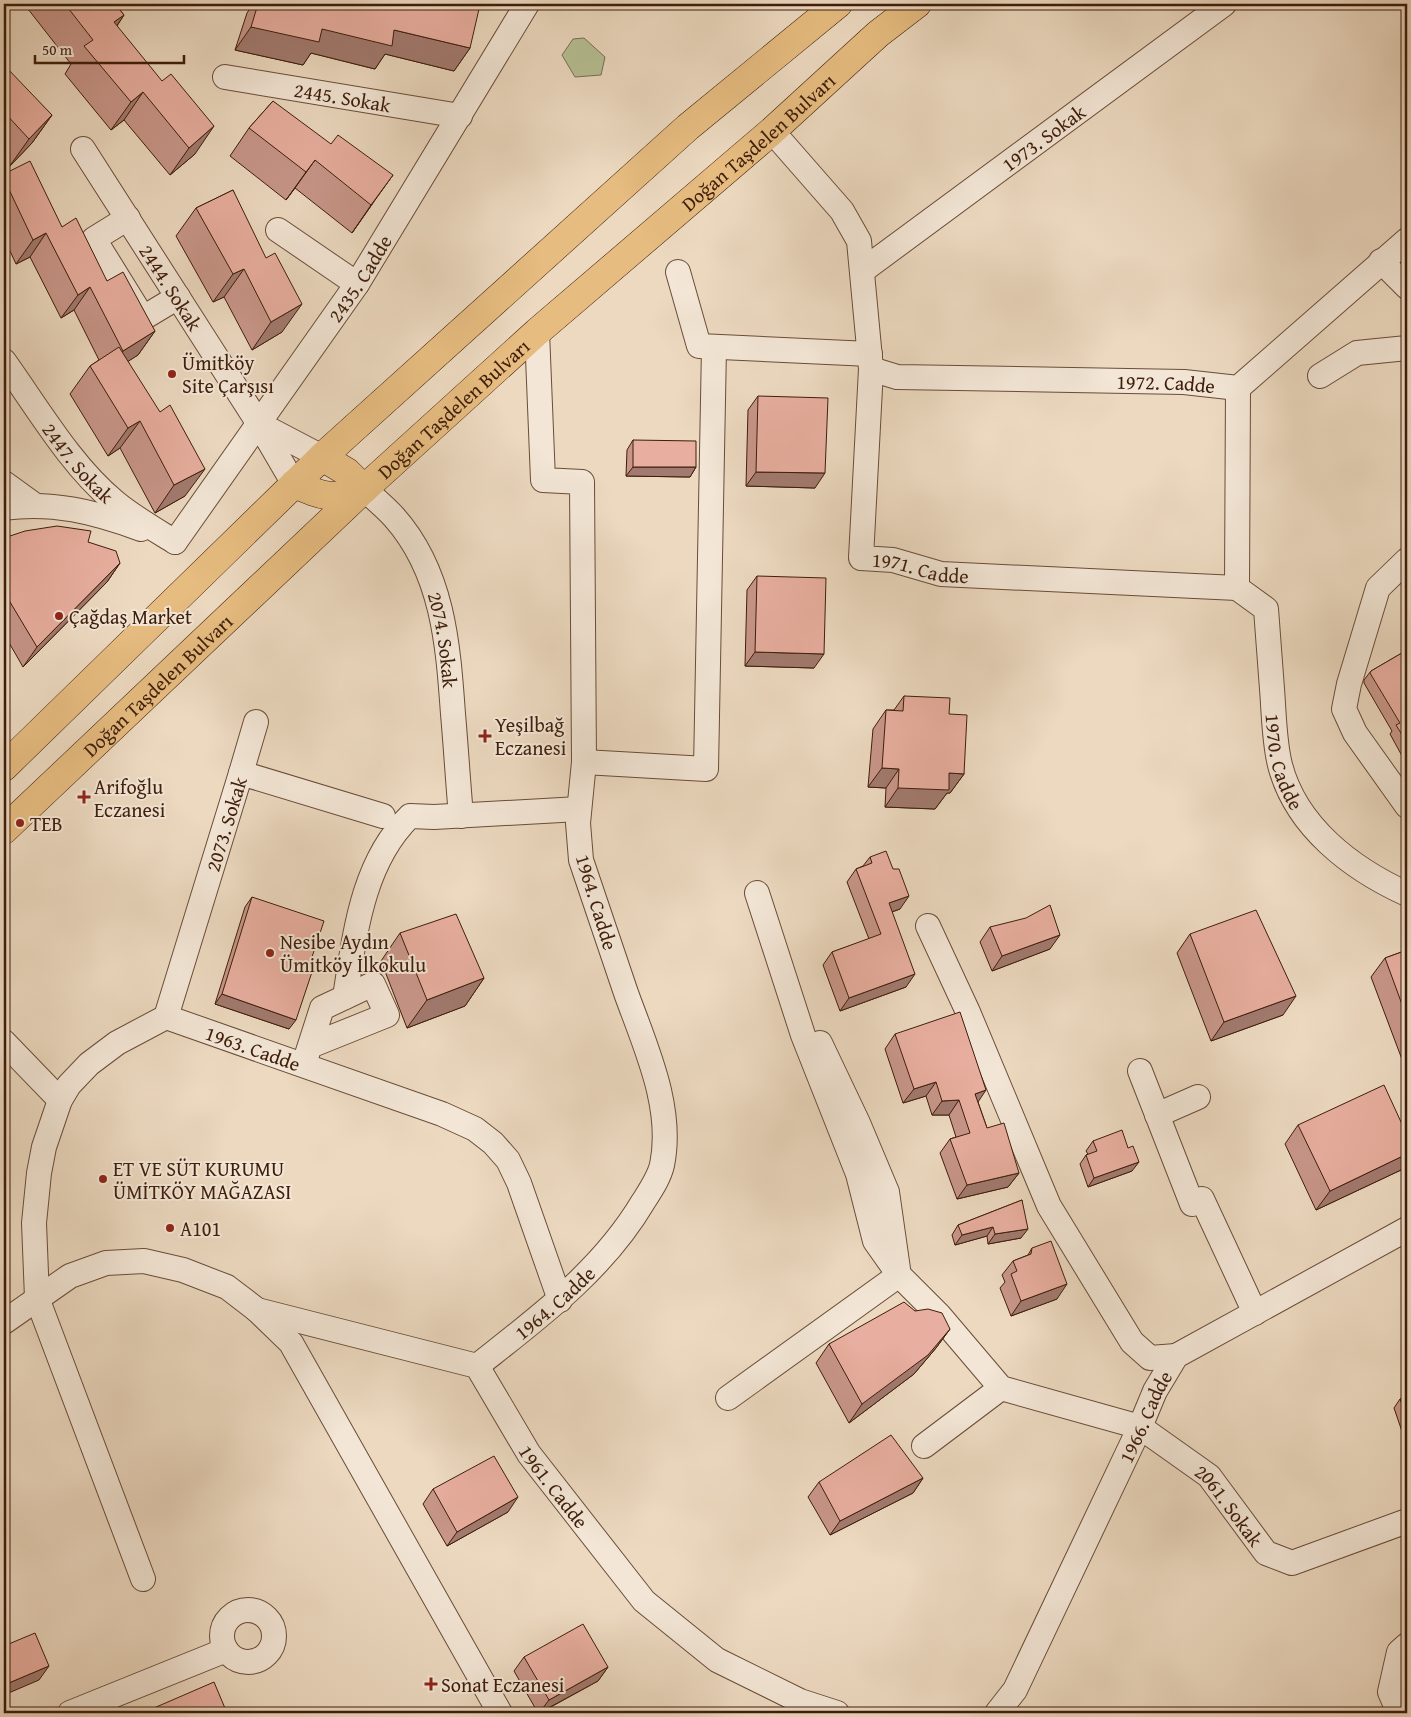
<svg xmlns="http://www.w3.org/2000/svg" width="1411" height="1717" font-family="'Gentium Book Plus',serif">
<rect width="100%" height="100%" fill="#ecd9c0"/>
<filter id="stains"><feTurbulence type="fractalNoise" baseFrequency=".004" numOctaves="4"/><feColorMatrix values="0 0 0 0 .2 0 0 0 0 .09 0 0 0 0 .02 0 0 0 .5 -.17"/></filter>
<radialGradient id="worn" r=".72"><stop offset=".6" stop-color="#630" stop-opacity="0"/><stop offset="1" stop-color="#630" stop-opacity=".3"/></radialGradient>
<polygon fill="#b6c094" stroke="#7a6e50" points="584,38 605,57 601,75 575,77 562,55 573,39"/>
<g fill="none" stroke-linecap="round" stroke-linejoin="round">
<defs>
<g id="minor">
<path id="s1" d="M225 77 460 116"/>
<path id="s2" d="M772 131 842 211 859 241 871 369 861 558 893 560 941 574 1237 588 1238 388"/>
<path id="s3" d="M83 149 259 424 294 484"/>
<polyline points="128,218 94,239 143,318 178,297"/>
<polyline points="278,230 357,284"/>
<polyline points="1381,261 1407,287"/>
<path id="s4" d="M862 271 1224 4"/>
<polyline points="678,272 699,346 870,354"/>
<path id="s5" d="M4 361C37 407 71 466 115 502 133 517 154 529 175 542"/>
<path id="s6" d="M871 369 897 377 1184 382 1238 388 1407 240"/>
<polyline points="1320,376 1357,353 1407,348"/>
<polyline points="259,424 322,457"/>
<polyline points="4,483 33,504"/>
<path id="s7" d="M364 489C374 498 385 507 394 517 443 572 448 644 453 714 456 748 458 782 461 816"/>
<path d="M4 508C52 501 95 512 141 529"/>
<path id="s8" d="M175 542 357 284 527 4"/>
<polyline points="1407,560 1378,588 1349,684 1344,709 1355,733 1407,806"/>
<path id="s9" d="M1237 588 1266 609C1268 636 1270 662 1272 689 1274 714 1274 741 1280 765 1296 827 1352 869 1407 894"/>
<polyline points="584,762 706,769 714,347"/>
<polyline points="241,773 256,722"/>
<path id="s10" d="M757 893 803 1035 858 1174 875 1241 899 1275 939 1315 1001 1388 1140 1427 1209 1476 1266 1553 1292 1563 1407 1521"/>
<polyline points="928,926 968,1012 1049,1206 1132,1342 1150,1358 1176,1356"/>
<path d="M345 997C355 934 362 863 410 816L434 817 579 809"/>
<path id="s11" d="M166 1017 241 773 383 816"/>
<polyline points="4,1042 60,1100"/>
<polyline points="820,1043 858,1123 887,1192 898,1269"/>
<polyline points="304,1064 322,1008 373,984 387,1015 310,1046"/>
<polyline points="1140,1071 1192,1204 1202,1199 1255,1313"/>
<polyline points="1157,1115 1198,1097"/>
<path id="s12" d="M257 1310 477 1366 529 1454 644 1601 717 1660 800 1701 837 1713"/>
<polyline points="4,1322 70,1276 106,1263 144,1261 183,1270 227,1287 257,1310 291,1343 500,1713"/>
<path id="s13" d="M477 1366C539 1317 602 1271 643 1202 650 1191 659 1178 662 1165 674 1107 645 1046 626 993 611 948 596 904 581 860L578 823 584 762 582 482 543 480 537 332"/>
<polyline points="728,1398 899,1275"/>
<polyline points="924,1446 1001,1388"/>
<path id="s14" d="M143 1579 37 1298 34 1223 39 1173 44 1147 60 1100 69 1085 89 1064 117 1043 166 1017 442 1114 475 1129 493 1143 508 1160 519 1183 560 1300"/>
<circle cx="248" cy="1636" r="26"/>
<polyline points="70,1713 226,1650"/>
<path id="s15" d="M997 1713 1015 1690 1140 1427 1155 1391 1176 1356 1407 1229"/>
<polyline points="1399,1713 1390,1692 1399,1652 1407,1645"/>
</g>
<g id="major">
<polyline points="322,457 347,472 364,489"/>
<path d="M294 484C322 496 334 501 364 489"/>
<polyline points="4,767 322,457 688,127 838,4"/>
<path id="s16" d="M4 830 364 489 537 332 772 131 878 34 917 4"/>
</g>
</defs>
<use href="#minor" stroke="#6a4c38" stroke-width="26"/>
<use href="#major" stroke="#3e1d0b" stroke-width="29"/>
<use href="#minor" stroke="#f3e6d6" stroke-width="24"/>
<use href="#major" stroke="#e6bc80" stroke-width="28"/>
</g>
<g fill="#c89689" stroke="#3e1d0b">
<polygon points="32,4 115,4 124,15 117,26 195,154 170,175 124,120 111,130 65,74 71,64 28,9"/>
<polygon points="253,4 319,4 323,5 324,4 374,4 394,8 397,4 452,4 470,48 454,71 385,54 375,69 311,53 303,65 235,50 247,13"/>
<polygon points="4,67 52,115 32,143 9,167 4,161"/>
<polygon points="273,101 373,203 352,233 295,188 286,200 230,156 249,128"/>
<polygon points="4,174 62,227 107,281 155,331 138,355 128,361 185,496 155,513 120,448 108,456 70,394 90,366 99,360 74,310 61,318 30,257 16,264 4,238"/>
<polygon points="233,190 282,332 252,350 224,297 213,302 176,236 196,208"/>
<polygon points="758,396 815,488 746,486 748,410"/>
<polygon points="633,440 696,467 690,477 626,476 627,450"/>
<polygon points="4,538 88,542 120,563 107,582 23,667 4,634"/>
<polygon points="757,576 814,668 745,666 747,590"/>
<polygon points="1407,650 1407,765 1390,734 1392,731 1364,683 1364,680 1371,671"/>
<polygon points="904,696 949,714 964,774 950,793 947,793 935,809 885,807 886,788 868,787 873,729 886,710 894,710"/>
<polygon points="870,857 900,909 892,912 906,987 840,1011 823,965 832,952 869,939 847,882 856,869 863,866"/>
<polygon points="252,897 289,1029 215,1004 245,907"/>
<polygon points="990,927 1050,949 992,971 980,942"/>
<polygon points="400,933 484,978 465,1006 407,1028 381,961"/>
<polygon points="1190,934 1283,1015 1211,1041 1177,953"/>
<polygon points="1407,950 1407,1061 1403,1062 1371,977 1385,958"/>
<polygon points="895,1034 978,1102 987,1128 1019,1173 1008,1187 957,1199 940,1153 950,1139 956,1137 949,1115 932,1115 926,1096 903,1103 885,1049"/>
<polygon points="1298,1125 1401,1170 1316,1210 1285,1144"/>
<polygon points="1093,1141 1128,1148 1132,1171 1088,1187 1080,1164 1086,1155 1088,1154 1086,1151"/>
<polygon points="1022,1200 1021,1238 988,1244 987,1236 955,1245 952,1235 958,1225"/>
<polygon points="1032,1248 1057,1299 1011,1316 1000,1288 1005,1282 1002,1275 1013,1261 1028,1255"/>
<polygon points="915,1311 950,1329 936,1348 914,1374 849,1423 816,1363 829,1344"/>
<polygon points="1407,1395 1407,1446 1394,1408 1400,1399"/>
<polygon points="923,1478 913,1493 830,1535 808,1497 819,1482"/>
<polygon points="433,1489 508,1512 447,1546 423,1504"/>
<polygon points="524,1657 608,1667 598,1681 540,1713 538,1713 514,1671"/>
</g>
<g fill="#a27a6f" stroke="#3e1d0b">
<polygon points="124,15 105,43 114,22"/>
<polygon points="251,27 322,29 394,30 470,48 454,71 385,54 375,69 311,53 303,65 235,50"/>
<polygon points="143,92 124,120 111,130 131,102"/>
<polygon points="52,115 32,143 9,167 29,139"/>
<polygon points="214,126 195,154 170,175 189,148"/>
<polygon points="315,160 295,188 286,200 306,172"/>
<polygon points="393,175 373,203 352,233 371,205"/>
<polygon points="46,233 30,257 16,264 33,240"/>
<polygon points="244,269 224,297 213,302 233,274"/>
<polygon points="90,287 74,310 61,318 78,295"/>
<polygon points="302,304 282,332 252,350 271,322"/>
<polygon points="155,331 138,355 107,375 123,351"/>
<polygon points="140,421 120,448 108,456 128,428"/>
<polygon points="633,467 696,467 690,477 626,476"/>
<polygon points="205,469 185,496 155,513 174,485"/>
<polygon points="756,472 825,473 815,488 746,486"/>
<polygon points="120,563 107,582 23,667 37,647"/>
<polygon points="755,652 824,654 814,668 745,666"/>
<polygon points="882,768 899,769 886,788 868,787"/>
<polygon points="949,773 964,774 950,793 947,793 935,809 885,807 898,788"/>
<polygon points="909,896 900,909 880,916 889,903"/>
<polygon points="1060,935 1050,949 992,971 1002,956"/>
<polygon points="915,974 906,987 840,1011 849,998"/>
<polygon points="484,978 465,1006 407,1028 427,1000"/>
<polygon points="222,994 296,1020 289,1029 215,1004"/>
<polygon points="1296,996 1283,1015 1211,1041 1224,1022"/>
<polygon points="936,1082 926,1096 903,1103 914,1089"/>
<polygon points="986,1090 976,1105 975,1094"/>
<polygon points="959,1100 949,1115 932,1115 942,1101"/>
<polygon points="1407,1154 1407,1161 1401,1170 1316,1210 1330,1191"/>
<polygon points="1139,1162 1132,1171 1088,1187 1094,1178"/>
<polygon points="1019,1173 1008,1187 957,1199 967,1185"/>
<polygon points="993,1227 987,1236 955,1245 962,1235"/>
<polygon points="1028,1229 1021,1238 988,1244 995,1234"/>
<polygon points="1067,1284 1057,1299 1011,1316 1021,1301"/>
<polygon points="950,1329 936,1348 914,1374 849,1423 862,1404"/>
<polygon points="923,1478 913,1493 830,1535 840,1521"/>
<polygon points="518,1497 508,1512 447,1546 457,1532"/>
<polygon points="49,1666 39,1680 4,1695 4,1685"/>
<polygon points="608,1667 598,1681 539,1713 549,1700"/>
</g>
<g fill="#e8ae9f" stroke="#3e1d0b">
<polygon points="65,4 115,4 124,15 114,22 162,81 171,74 214,126 189,148 143,92 131,102 84,46 93,40"/>
<polygon points="258,4 319,4 328,6 328,4 374,4 400,9 402,4 452,4 479,9 470,48 394,30 392,46 322,29 319,42 251,27"/>
<polygon points="5,66 52,115 29,139 4,112 4,67"/>
<polygon points="273,101 331,144 338,135 393,175 371,205 315,160 306,172 249,128"/>
<polygon points="30,161 62,227 76,218 107,281 123,272 155,331 123,351 90,287 78,295 46,233 33,240 4,179 4,174"/>
<polygon points="233,190 266,258 275,253 302,304 271,322 244,269 233,274 196,208"/>
<polygon points="119,347 160,412 170,405 205,469 174,485 140,421 128,428 90,366"/>
<polygon points="758,396 828,398 825,473 756,472"/>
<polygon points="633,440 696,441 696,467 633,467"/>
<polygon points="57,526 91,531 88,542 116,551 120,563 37,647 4,592 4,538 25,531"/>
<polygon points="757,576 826,578 824,654 755,652"/>
<polygon points="1407,650 1407,743 1396,725 1400,723 1370,673 1371,671"/>
<polygon points="904,696 950,698 949,714 967,715 964,774 949,773 949,790 898,788 899,769 882,768 886,710 903,711"/>
<polygon points="886,851 893,869 899,869 909,896 889,903 915,974 849,998 832,952 881,934 856,869 872,863 870,857"/>
<polygon points="252,897 324,921 309,966 312,972 296,1020 222,994"/>
<polygon points="1050,905 1060,935 1002,956 990,927 1026,918"/>
<polygon points="1256,910 1296,996 1224,1022 1190,934"/>
<polygon points="456,914 484,978 427,1000 400,933"/>
<polygon points="1407,950 1407,1018 1385,958"/>
<polygon points="960,1012 986,1090 975,1094 987,1128 1004,1123 1019,1173 967,1185 950,1139 970,1133 959,1100 942,1101 936,1082 914,1089 895,1034"/>
<polygon points="1384,1085 1407,1135 1407,1154 1330,1191 1298,1125"/>
<polygon points="1122,1130 1128,1148 1133,1146 1139,1162 1094,1178 1086,1155 1097,1151 1093,1141"/>
<polygon points="1022,1200 1028,1229 995,1234 993,1227 962,1235 958,1225"/>
<polygon points="1051,1241 1067,1284 1021,1301 1011,1274 1017,1271 1013,1261 1031,1254 1032,1248"/>
<polygon points="904,1302 915,1311 928,1309 942,1313 950,1329 928,1355 862,1404 829,1344"/>
<polygon points="1407,1395 1407,1418 1400,1399"/>
<polygon points="891,1435 923,1478 840,1521 819,1482"/>
<polygon points="494,1456 518,1497 457,1532 433,1489"/>
<polygon points="583,1624 608,1667 549,1700 524,1657"/>
<polygon points="35,1633 49,1666 4,1685 4,1646"/>
<polygon points="214,1682 227,1713 148,1713 147,1711"/>
<polygon points="259,1711 260,1713 253,1713"/>
</g>
<g fill="#8f2418" stroke="#f3e6d6" stroke-width="2">
<circle cx="172" cy="374" r="5"/>
<circle cx="59" cy="616" r="5"/>
<path d="M482.5 728.5h5v5h5v5h-5v5h-5v-5h-5v-5h5z"/>
<path d="M81.5 789.5h5v5h5v5h-5v5h-5v-5h-5v-5h5z"/>
<circle cx="20" cy="823" r="5"/>
<circle cx="270" cy="953" r="5"/>
<circle cx="103" cy="1179" r="5"/>
<circle cx="170" cy="1228" r="5"/>
<path d="M428.5 1676.5h5v5h5v5h-5v5h-5v-5h-5v-5h5z"/>
</g>
<g text-anchor="middle" dominant-baseline="central" stroke-width="4" stroke-linejoin="round" paint-order="stroke">
<g font-size="20" fill="#3e1d0b" stroke="#f3e6d6">
<text stroke="none"><textPath href="#s1" startOffset="119">2445. Sokak</textPath></text>
<text stroke="none"><textPath href="#s4" startOffset="225">1973. Sokak</textPath></text>
<text stroke="none"><textPath href="#s16" startOffset="1021">Doğan Taşdelen Bulvarı</textPath></text>
<text stroke="none"><textPath href="#s8" startOffset="322">2435. Cadde</textPath></text>
<text stroke="none"><textPath href="#s3" startOffset="164">2444. Sokak</textPath></text>
<text stroke="none"><textPath href="#s6" startOffset="296">1972. Cadde</textPath></text>
<text stroke="none"><textPath href="#s16" startOffset="616">Doğan Taşdelen Bulvarı</textPath></text>
<text stroke="none"><textPath href="#s5" startOffset="126">2447. Sokak</textPath></text>
<text stroke="none"><textPath href="#s2" startOffset="519">1971. Cadde</textPath></text>
<text stroke="none"><textPath href="#s7" startOffset="176">2074. Sokak</textPath></text>
<text stroke="none"><textPath href="#s16" startOffset="211">Doğan Taşdelen Bulvarı</textPath></text>
<text stroke="none"><textPath href="#s9" startOffset="190">1970. Cadde</textPath></text>
<text stroke="none"><textPath href="#s11" startOffset="202">2073. Sokak</textPath></text>
<text transform="translate(597 902) rotate(73)">1964. Cadde</text>
<text stroke="none"><textPath href="#s14" startOffset="731">1963. Cadde</textPath></text>
<text stroke="none"><textPath href="#s13" startOffset="100">1964. Cadde</textPath></text>
<text stroke="none"><textPath href="#s15" startOffset="332">1966. Cadde</textPath></text>
<text stroke="none"><textPath href="#s12" startOffset="370">1961. Cadde</textPath></text>
<text stroke="none"><textPath href="#s10" startOffset="826">2061. Sokak</textPath></text>
</g>
<g font-size="20" fill="#3e1d0b" stroke="#f3e6d6" text-anchor="start">
<text x="182" y="362">Ümitköy<tspan x="182" dy="23">Site Çarşısı</tspan></text>
<text x="69" y="616">Çağdaş Market</text>
<text x="495" y="724">Yeşilbağ<tspan x="495" dy="23">Eczanesi</tspan></text>
<text x="94" y="786">Arifoğlu<tspan x="94" dy="23">Eczanesi</tspan></text>
<text x="30" y="823">TEB</text>
<text x="280" y="941">Nesibe Aydın<tspan x="280" dy="23">Ümitköy İlkokulu</tspan></text>
<text x="113" y="1168">ET VE SÜT KURUMU<tspan x="113" dy="23">ÜMİTKÖY MAĞAZASI</tspan></text>
<text x="180" y="1228">A101</text>
<text x="441" y="1684">Sonat Eczanesi</text>
</g>
</g>
<rect width="1411" height="1717" fill="none" stroke="#ecd9c0" stroke-width="20"/>
<rect x="5" y="5" width="1401" height="1707" fill="none" stroke="#3e1d0b" stroke-width="2.5"/>
<rect x="10" y="10" width="1391" height="1697" fill="none" stroke="#3e1d0b"/>
<path d="M35 55v8h149v-8" fill="none" stroke="#3e1d0b" stroke-width="2.5"/>
<text x="42" y="55" font-size="15" fill="#3e1d0b" stroke="#f3e6d6" stroke-width="4" paint-order="stroke">50 m</text>
<rect width="100%" height="100%" filter="url(#stains)"/>
<rect width="100%" height="100%" fill="url(#worn)"/>
</svg>
